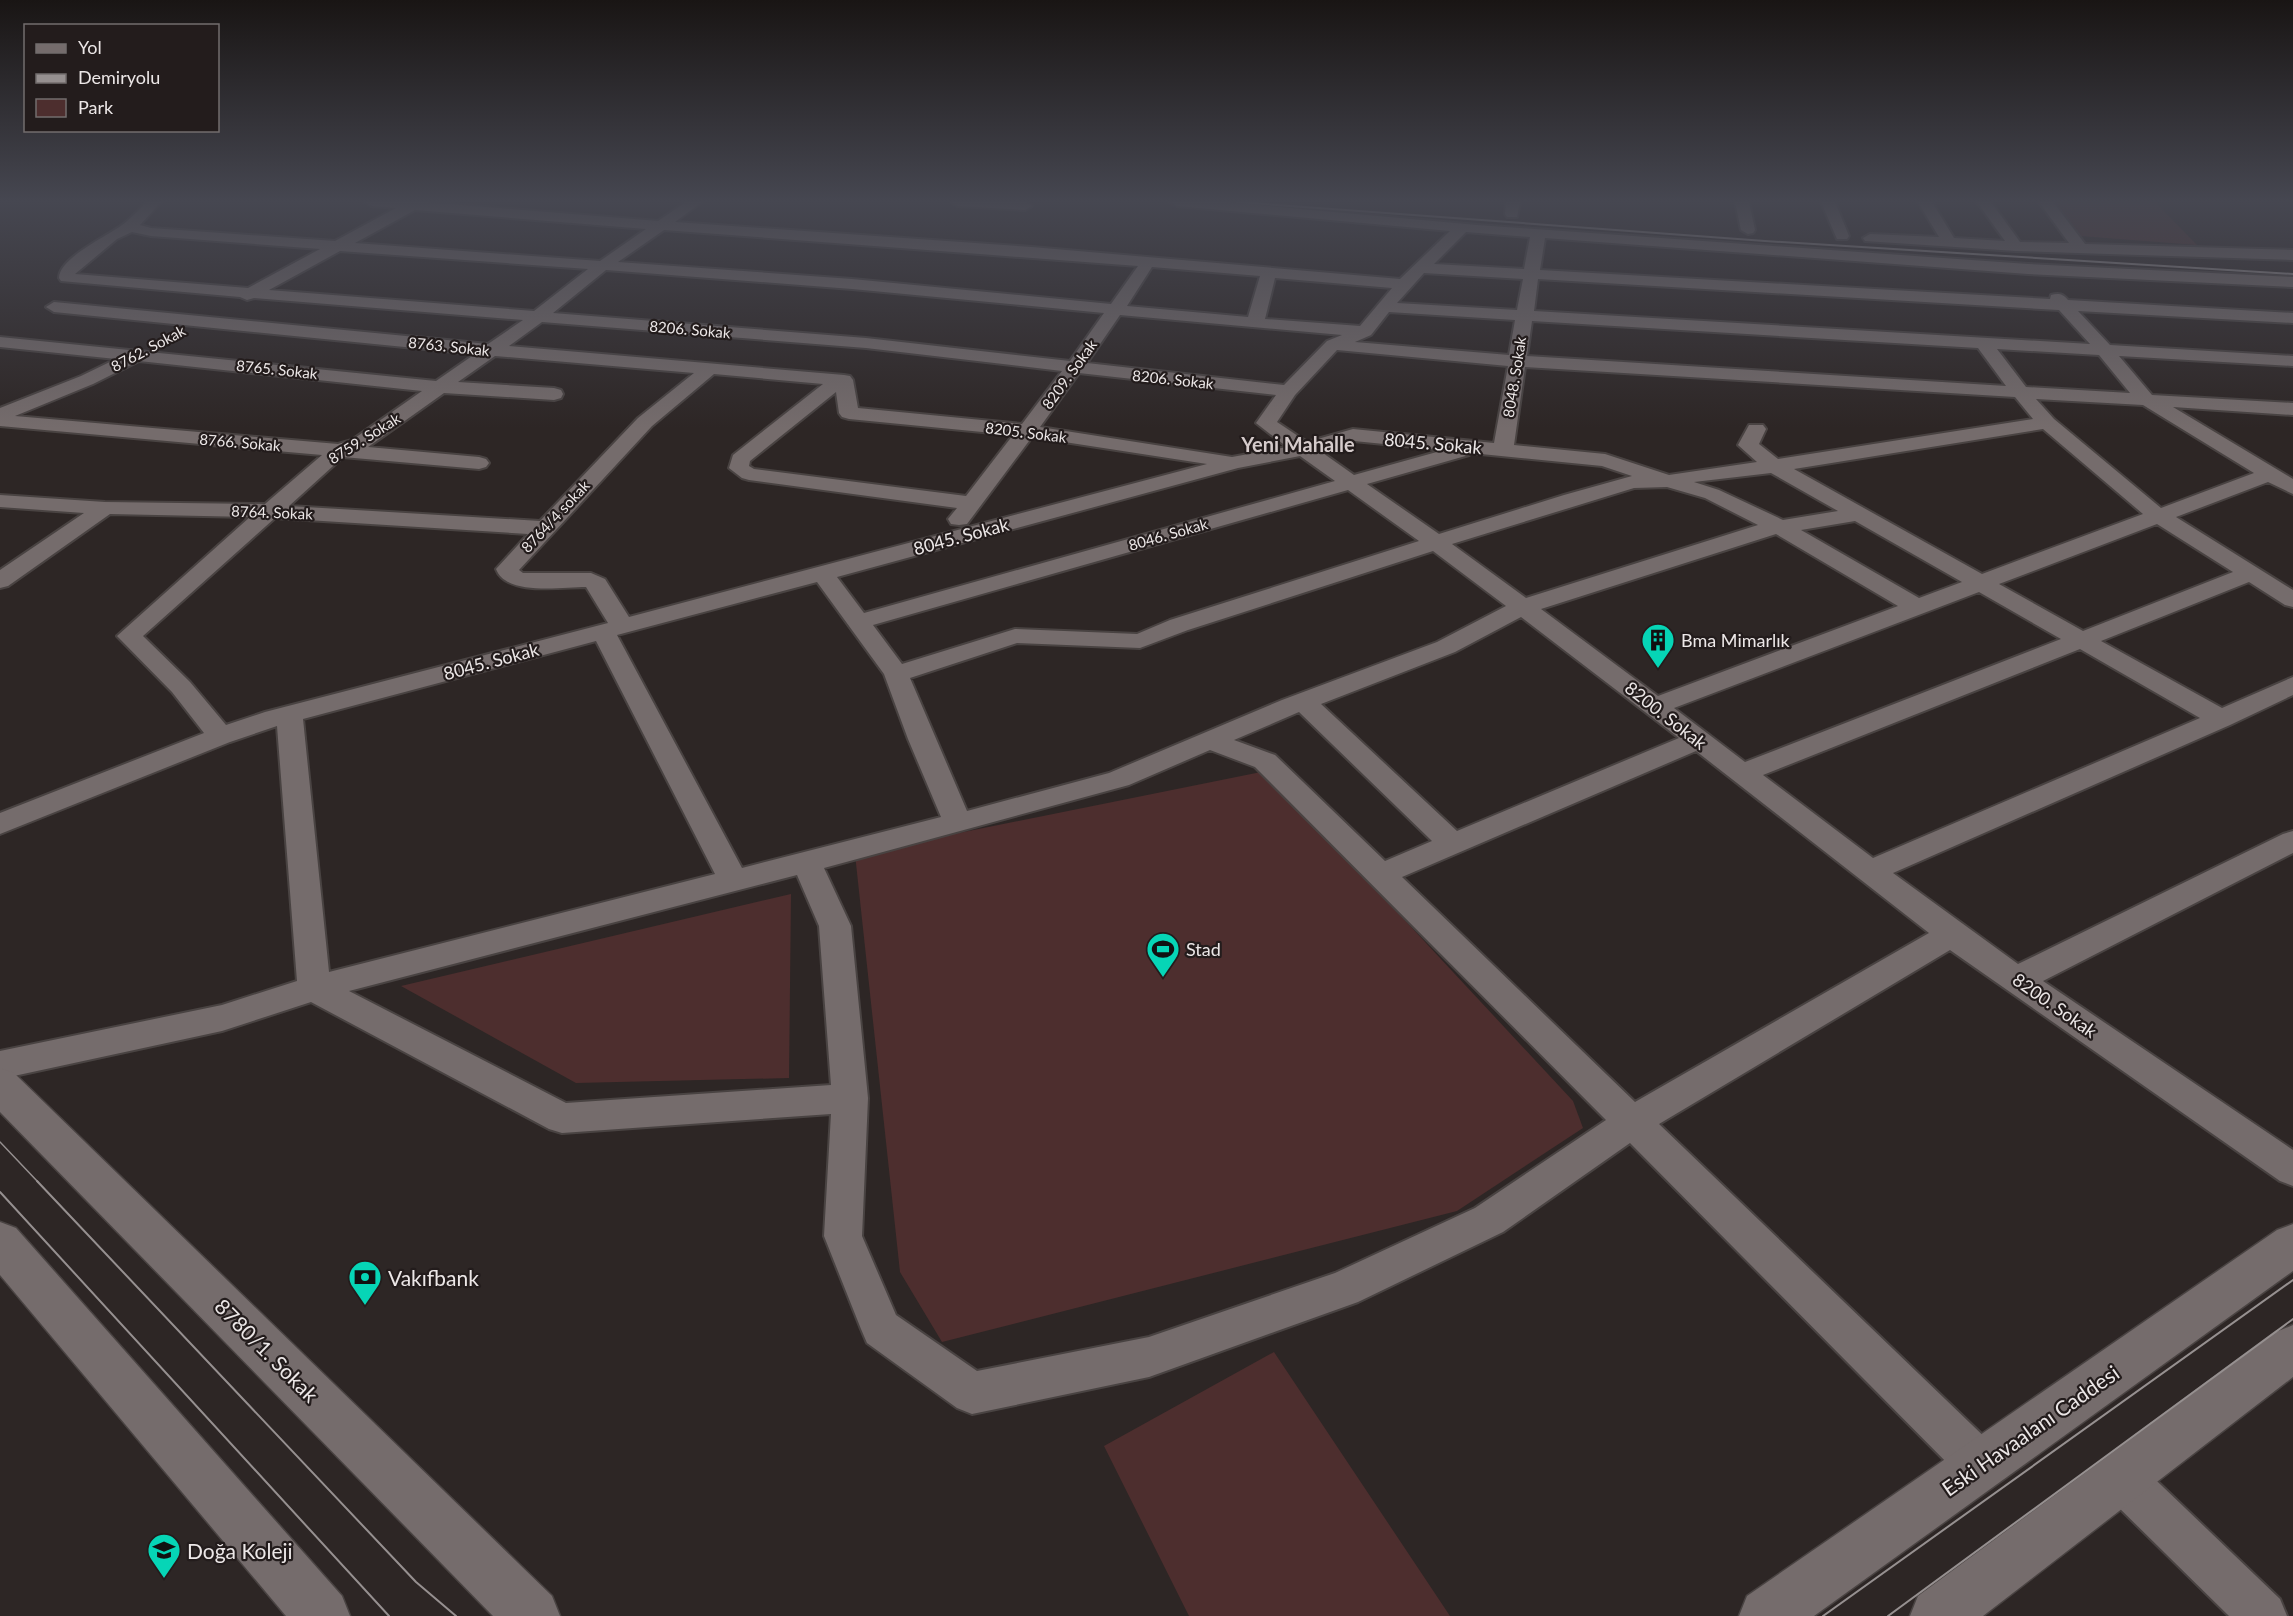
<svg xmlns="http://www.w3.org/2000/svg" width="2293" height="1616" font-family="Lato,sans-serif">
<rect width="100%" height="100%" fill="#2d2625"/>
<g fill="#4d2e2e">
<polygon points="2052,202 2155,202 2197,245 2080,236"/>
<polygon points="1266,771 1573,1101 1583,1128 1457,1211 942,1342 900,1272 855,854"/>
<polygon points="791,894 789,1078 576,1083 401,986"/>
<polygon points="1274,1352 1450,1616 1189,1616 1104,1446"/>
</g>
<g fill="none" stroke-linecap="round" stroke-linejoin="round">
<defs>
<g id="minor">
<path d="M146 202H161L140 225 151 228 335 241 396 208 372 206 365 202H424L658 221 686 202H702L675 222 1032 247 1400 279 1450 231 1177 206 1170 202H1224L1477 225 2028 264 2293 277V287L2028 274 1545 238 1540 270 2050 299 2051 295C2059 293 2063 294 2068 300L2293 313V323L2078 311 2110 345 2293 356V366L2119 356 2152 395 2293 403V415L2173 407 2293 479V494L2268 482 2176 517 2293 590V607L2285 605 2249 582 2101 641 2222 708 2293 677V695L2230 725 1893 873 2018 964 2283 834 2293 831V853L2043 981 2293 1150V1186L2280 1181 1950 950 1659 1124 1997 1449 2003 1465 1997 1481 1981 1487 1965 1481 1630 1143 1503 1232 1358 1302 1149 1377 972 1414 957 1408 867 1343 861 1329 824 1236 831 1114 562 1133 549 1129 311 1002 222 1031 0 1079V1051L222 1005 297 981 277 726 230 742 0 834V813L204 733 172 692 117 636 250 517 110 514 8 586 0 588V570L84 513 0 507V495L105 502 265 504 322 455 0 426V408L81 376 116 359 0 347V337L436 381 475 354 54 312 46 307 54 302 488 344 523 320 254 298 247 300 240 297 61 281 59 278C59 257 111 235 126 222 133 216 140 209 146 202ZM415 210 646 229 600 261 355 243ZM664 230 1138 266 1111 304 852 279 618 262ZM132 232 151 236 320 249 248 288 75 274 117 239ZM1466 232 1530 237 1524 269 1434 264ZM340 251 588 269 534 311 269 290ZM1152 267 1260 276 1248 317 1127 306ZM606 270 852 289 1104 313 1070 361 866 338 553 313ZM1424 273 1523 279 1517 310 1397 303ZM1275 278 1392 288 1360 326 1265 319ZM1538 279 2059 310 2090 344 1534 311ZM1389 312 1515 320 1509 355 1355 342 1371 335ZM1120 315 1342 335 1327 341 1284 385 1087 363ZM1532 321 1978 348 2006 386 1527 356ZM542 322 866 348 1062 371 1022 424 858 408 853 380 850 376 844 375 509 346ZM1997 349 2099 355 2130 393 2026 387ZM1337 350 1508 366 1494 443 1353 429 1307 442 1277 422 1295 395ZM495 356 694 373 638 418 540 521 289 506 343 457 479 469 486 467 489 463 486 459 479 457 368 447 444 393 554 400 561 398 563 394 561 390 554 388 458 382ZM139 361 422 391 352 440 338 444 15 416 93 384ZM1525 367 2015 397 2033 419 1778 459 1759 444 1766 429 1763 425H1749L1738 445 1757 462 1669 475 1605 454 1514 445ZM1079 373 1276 395 1256 423 1287 447 1232 457 1040 427ZM714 374 823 384 733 455 729 468 742 478 749 480 957 508 948 519 951 524 959 525 967 524 1032 437 1207 464 629 617 605 579 591 573H523L519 570 652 426ZM836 392 839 413 842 417 849 419 1013 435 966 496 754 469 749 466 750 461ZM2036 399 2143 405 2254 473 2161 508 2054 419ZM2043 429 2143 514 1982 574 1794 469ZM1354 441 1444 450 1354 475 1320 451ZM1471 453 1602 466 1632 476 1564 495 1439 534 1367 484 1469 455ZM1300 456 1335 481 864 613 837 577 1238 468ZM1771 473 1838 511 1783 520 1719 490 1694 482ZM1667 487 1705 498 1758 525 1526 598 1452 544 1634 488ZM1348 490 1419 541 1170 620 1137 634 1015 629 902 664 873 625ZM275 518 528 534 496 569C506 596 561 587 586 587L608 623 265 712 226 725 190 682 143 636ZM1855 521 1962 582 1919 598 1801 530ZM2157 524 2233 572 2083 631 1999 584ZM1776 534 1898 606 1658 696 1541 609ZM1433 551 1506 606 1437 642 1282 700 1109 773 967 811 910 678 1017 643 1140 648 1188 630ZM817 582 884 674 908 739 941 817 742 868 617 635ZM1979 592 2061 639 1745 762 1674 708ZM1521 617 1679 738 1457 831 1321 704 1455 652ZM596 641 715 874 329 972 303 719ZM2080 649 2200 718 1873 858 1763 775ZM1299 712 1432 841 1385 861 1275 755 1234 740ZM1210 750 1255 767 1606 1120 1475 1208 1335 1273 1149 1337 977 1371 896 1315 862 1236 868 1098 851 926 824 868 1129 785ZM1696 751 1929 933 1635 1102 1402 877ZM797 875 819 926 831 1085 566 1103 349 991Z"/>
<polygon points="951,202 1026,202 1032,206 1025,210 958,206"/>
<polygon points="1506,202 1520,202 1517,217 1507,217 1505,214"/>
<polygon points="1735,202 1749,202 1755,230 1753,233 1748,234 1741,230"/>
<polygon points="1821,202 1835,202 1849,236 1847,239 1837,239"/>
<polygon points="1918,202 1932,202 1954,238 2005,241 1977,202 1991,202 2020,242 2069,243 2039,202 2053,202 2085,244 2293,250 2293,260 2016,251 1865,241 1863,238 1870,234 1939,237"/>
<polygon points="2121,1456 2137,1462 2280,1599 2287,1616 2229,1616 2105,1494 2099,1478 2105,1462"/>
</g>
<g id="tertiary">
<polygon points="0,1068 14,1073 552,1596 560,1616 493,1616 0,1112"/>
<polygon points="0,1222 16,1228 342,1596 350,1616 286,1616 0,1275"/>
<polygon points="2293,1224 2293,1271 1814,1616 1739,1616 1747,1596 2277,1230"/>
<polygon points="2293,1325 2293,1377 1983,1616 1910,1616 1918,1596 2276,1332"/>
</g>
</defs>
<use href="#minor" stroke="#494342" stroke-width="4"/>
<use href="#tertiary" stroke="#494342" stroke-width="3"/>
<use href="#minor" fill="#756c6c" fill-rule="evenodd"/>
<use href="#tertiary" fill="#756c6c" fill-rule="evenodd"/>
<polyline stroke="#969090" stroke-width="1.5" points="0,1142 38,1182"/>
<g stroke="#969090" stroke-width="2">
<polyline points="37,1181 416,1582 456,1616"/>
<polyline points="0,1192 389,1616"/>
<polyline points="1823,1616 2293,1280"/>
<polyline points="1888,1616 2293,1319"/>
</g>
<polyline stroke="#969090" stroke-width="2" points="1237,202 1765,241 2293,274"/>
</g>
<linearGradient id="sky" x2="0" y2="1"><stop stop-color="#191514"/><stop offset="0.47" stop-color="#464751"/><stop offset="1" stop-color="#464751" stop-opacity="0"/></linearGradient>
<rect width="2293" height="428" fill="url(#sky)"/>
<defs>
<symbol id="building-pin" viewBox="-11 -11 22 30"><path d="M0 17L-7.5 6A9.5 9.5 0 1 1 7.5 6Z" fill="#06d5b6" stroke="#231c1c"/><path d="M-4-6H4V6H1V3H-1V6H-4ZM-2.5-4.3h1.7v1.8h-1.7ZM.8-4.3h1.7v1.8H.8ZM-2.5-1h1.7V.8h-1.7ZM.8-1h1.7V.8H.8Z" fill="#111"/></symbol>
<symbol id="stadium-pin" viewBox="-11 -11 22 30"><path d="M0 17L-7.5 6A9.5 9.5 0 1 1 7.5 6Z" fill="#06d5b6" stroke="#231c1c"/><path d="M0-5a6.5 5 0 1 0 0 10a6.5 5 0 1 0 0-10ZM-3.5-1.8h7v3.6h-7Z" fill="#111"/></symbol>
<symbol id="bank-pin" viewBox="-11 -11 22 30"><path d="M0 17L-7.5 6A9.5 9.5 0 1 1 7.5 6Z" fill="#06d5b6" stroke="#231c1c"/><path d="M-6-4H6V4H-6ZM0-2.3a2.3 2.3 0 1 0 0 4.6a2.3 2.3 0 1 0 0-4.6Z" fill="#111"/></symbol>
<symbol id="school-pin" viewBox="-11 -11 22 30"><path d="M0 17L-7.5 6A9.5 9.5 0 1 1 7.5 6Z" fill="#06d5b6" stroke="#231c1c"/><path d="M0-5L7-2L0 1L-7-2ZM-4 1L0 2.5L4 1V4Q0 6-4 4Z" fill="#111"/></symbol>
</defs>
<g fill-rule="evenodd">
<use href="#building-pin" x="1639" y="621" width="38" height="52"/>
<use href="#stadium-pin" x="1144" y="930" width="38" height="52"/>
<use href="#bank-pin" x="346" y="1258" width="38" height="52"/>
<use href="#school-pin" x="145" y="1531" width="38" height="52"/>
</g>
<g text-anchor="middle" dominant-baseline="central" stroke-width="4.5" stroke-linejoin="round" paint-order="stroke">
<g font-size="15" fill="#ece7e7" stroke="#231c1c">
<text transform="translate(690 329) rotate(5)">8206. Sokak</text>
<text transform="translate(449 346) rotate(6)">8763. Sokak</text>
<text transform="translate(148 348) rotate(-28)">8762. Sokak</text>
<text transform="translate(277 369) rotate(6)">8765. Sokak</text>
<text transform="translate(1069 374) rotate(-54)">8209. Sokak</text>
<text transform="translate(1514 377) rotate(-81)">8048. Sokak</text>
<text transform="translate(1173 379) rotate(6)">8206. Sokak</text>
<text transform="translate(1026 432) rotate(7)">8205. Sokak</text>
<text transform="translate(364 438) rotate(-32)">8759. Sokak</text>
<text transform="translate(240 442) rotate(5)">8766. Sokak</text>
<text transform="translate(272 512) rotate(2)">8764. Sokak</text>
<text transform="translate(555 516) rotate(-47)">8764/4 sokak</text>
<text transform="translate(1168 534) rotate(-16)">8046. Sokak</text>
</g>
<g font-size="18" fill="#ece7e7" stroke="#231c1c">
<text transform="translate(1433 443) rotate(5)">8045. Sokak</text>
<text transform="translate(961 536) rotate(-15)">8045. Sokak</text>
<text transform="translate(491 661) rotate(-15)">8045. Sokak</text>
<text transform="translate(1666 715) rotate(38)">8200. Sokak</text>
<text transform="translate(2055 1005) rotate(35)">8200. Sokak</text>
</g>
<g font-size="18" fill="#ece7e7" stroke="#231c1c" text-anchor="start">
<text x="1681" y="640">Bma Mimarlık</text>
<text x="1186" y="949">Stad</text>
</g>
<g font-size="20" font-weight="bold" fill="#d5cbcb" stroke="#231c1c">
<text x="1298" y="444">Yeni Mahalle</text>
</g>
<g font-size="21" fill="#ece7e7" stroke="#231c1c" text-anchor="start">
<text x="388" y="1277">Vakıfbank</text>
<text x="187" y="1550">Doğa Koleji</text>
</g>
<g font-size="21" fill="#ece7e7" stroke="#231c1c">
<text transform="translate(267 1350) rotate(45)">8780/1. Sokak</text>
<text transform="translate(2030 1430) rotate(-35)">Eski Havaalanı Caddesi</text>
</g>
</g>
<rect x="24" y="24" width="195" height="108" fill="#231c1c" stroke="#736d6d" stroke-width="1.5"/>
<rect x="36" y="44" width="30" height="9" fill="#756c6c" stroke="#736d6d" stroke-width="1.5"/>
<text x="78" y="54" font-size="18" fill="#ece7e7">Yol</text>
<rect x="36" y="74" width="30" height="9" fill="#969090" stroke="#736d6d" stroke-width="1.5"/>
<text x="78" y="84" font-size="18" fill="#ece7e7">Demiryolu</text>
<rect x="36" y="99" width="30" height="18" fill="#4d2e2e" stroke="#736d6d" stroke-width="1.5"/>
<text x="78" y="114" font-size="18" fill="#ece7e7">Park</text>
</svg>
